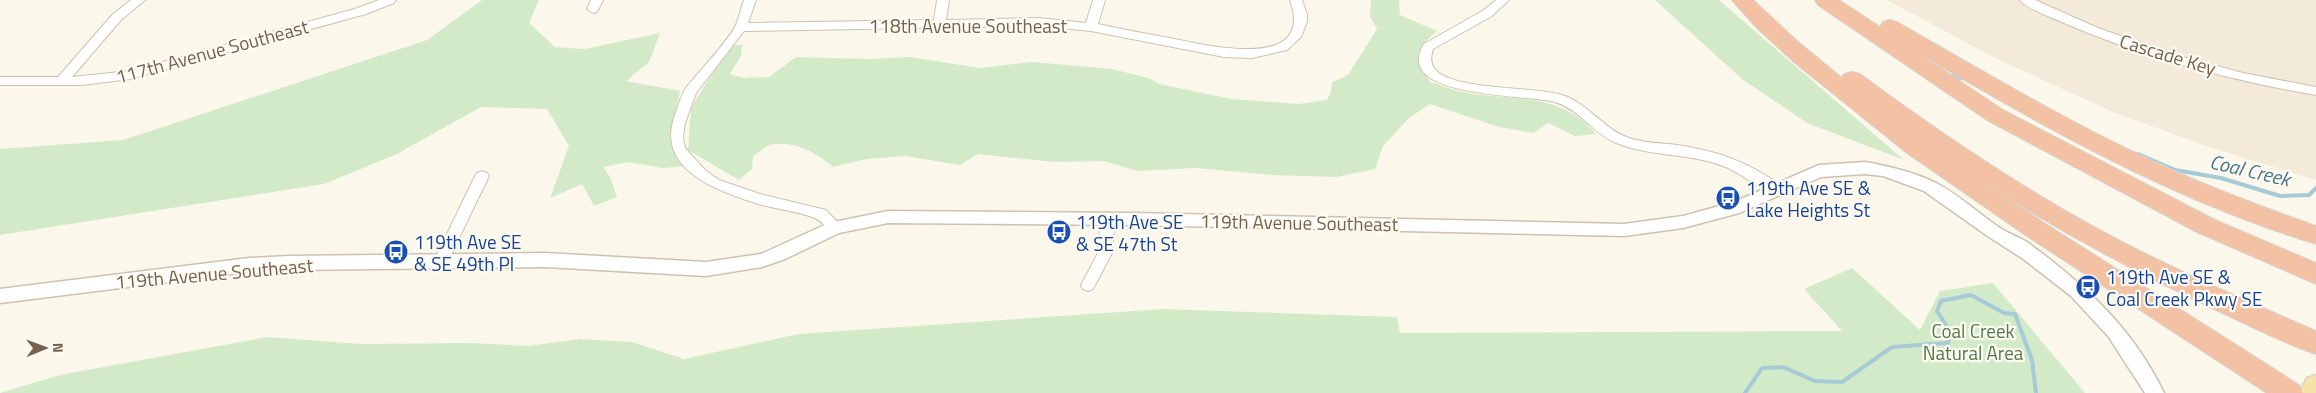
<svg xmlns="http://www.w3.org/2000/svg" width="2316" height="393" font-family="'Titillium Web',sans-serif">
<rect width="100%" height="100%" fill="#fcf7eb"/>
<polygon fill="#f4eada" points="1887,0 2316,0 2316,180 2212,148 2115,113 1993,57"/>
<g fill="#d3eac9">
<polygon points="482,0 539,0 529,23 555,47 584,49 660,33 649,62 626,81 680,91 670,139 684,166 663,168 629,162 603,167 610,177 617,197 594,206 582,184 550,198 569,146 547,109 481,107 397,154 324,184 0,235 0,149 123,140 427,40"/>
<path d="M1371 0H1399L1400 15 1437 31 1426 41 1418 56 1430 82C1441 85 1452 90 1463 92 1512 102 1560 91 1596 134L1575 136 1548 123 1534 133 1499 127 1430 104 1409 118 1383 146 1375 169 1336 177 1272 175 1196 168 1137 171 1104 161 1054 162 978 154 960 165 906 156 867 159 833 167C817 153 797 142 774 144 767 145 759 152 753 156L752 169 739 180 688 150 691 108 722 57 732 45H742L741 56 730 74 744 78 769 77 796 57 870 59 910 57 980 68 1032 62 1112 69 1148 78 1160 84 1231 99 1299 104 1327 100 1331 92 1332 82 1348 75 1377 29 1370 16Z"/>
<polygon points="1655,0 1719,0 1904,160 1807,123 1742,79"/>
<polygon points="1852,268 1920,330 1940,291 1993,283 2085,393 0,393 60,375 267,337 360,344 471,343 527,346 581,339 632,342 684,359 798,334 1163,309 1397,317 1400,333 1842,331 1804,289"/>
</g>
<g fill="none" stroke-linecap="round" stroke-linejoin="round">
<g stroke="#a6cad7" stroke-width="4">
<polyline points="1953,76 1962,78"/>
<polyline points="2138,154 2175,170 2221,178 2280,196 2309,195 2316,188"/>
<polyline points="1745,393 1762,368 1783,367 1815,381 1842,382 1892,347 1948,343 1950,331 1937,311 1941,301 1971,295 2004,313 2015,314 2032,360 2036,393"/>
</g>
<defs>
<g id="minor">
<polygon points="131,0 145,0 121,20 72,77 130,71 358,8 379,0 396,0 394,3 366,14 130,79 82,85 0,85 0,77 58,77 113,14"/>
<polygon points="591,0 603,0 597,12 593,13 587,9"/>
<path d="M744 0H756L748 23 934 20 937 0H949L946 20 1039 18 1086 23 1093 0H1105L1098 24C1122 29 1146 34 1170 38 1205 45 1316 73 1290 0H1302L1307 14V22L1301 37 1287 50 1252 58 1224 57 1091 31 1039 26 744 31 696 93 685 123 683 137 685 148 705 170 719 180 760 194 826 210 842 227 840 231C828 235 825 222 815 218 795 210 772 209 752 202 711 188 654 167 676 112 679 104 681 95 686 88 700 70 726 44 736 25 739 17 741 8 744 0Z"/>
<path d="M1496 0H1509L1492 16 1433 49C1431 55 1430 62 1434 68 1450 91 1534 86 1562 95 1588 103 1603 129 1629 138 1644 143 1661 143 1677 145 1707 149 1737 158 1763 174 1770 178 1780 183 1784 190L1782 194C1771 197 1741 174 1728 168 1692 152 1651 158 1614 142 1592 132 1579 109 1555 102 1531 94 1390 99 1424 44L1484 10Z"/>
<path d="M2020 0H2035L2098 28 2172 54 2243 73 2316 87V95C2229 80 2145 58 2064 23 2053 18 2027 9 2020 0Z"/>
<polygon points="482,171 487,173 489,176 448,261 446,265 436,265 434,261 475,176 477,173"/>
<polygon points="1108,213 1113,214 1115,218 1112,253 1093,289 1088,291 1083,289 1081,285 1098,253 1101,218 1103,214"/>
</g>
<path id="tertiary" d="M1865 162C1888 166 1913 172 1934 182 1957 193 1979 214 2000 228 2009 234 2019 237 2027 242 2085 285 2132 327 2164 393H2145L2108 336 2071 296 2022 258 1989 237 1924 191 1883 176 1865 174 1821 177 1739 213 1683 228 1624 236 1133 225 888 223 839 233 785 259 762 267 706 276 545 267 289 270 249 272 0 303V289L249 258 289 256 545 253 706 262 761 254 829 223 888 211 1133 213 1624 224 1683 216 1734 202 1819 165Z"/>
<polygon id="primary" points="2316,375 2316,393 2299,393 2307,378"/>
<g id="motorway">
<path d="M1732 0H1753L1797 41 1842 78 1844 74 1852 72 1860 74C1933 128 2008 179 2087 223 2161 264 2239 298 2316 331V354C2280 342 2246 324 2212 308 2125 267 2041 221 1961 168L2041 221 2299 385 2303 393H2267L2024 234 1907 153 1794 62 1757 28Z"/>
<path d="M1815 0H1839L1880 27 1883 22 1890 20 1897 22C1972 65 2046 109 2123 147 2185 178 2250 203 2316 226V244C2173 200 2043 127 1915 51L2003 110 2215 220 2316 263V284L2197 232 1987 120 1818 5Z"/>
</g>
</defs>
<use href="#minor" stroke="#cec1b0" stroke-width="2"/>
<use href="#tertiary" stroke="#cec1b0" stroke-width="3"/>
<use href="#primary" stroke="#d9d3cd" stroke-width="3"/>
<use href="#motorway" stroke="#d9d3cd" stroke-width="2"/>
<use href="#minor" fill="#fff" fill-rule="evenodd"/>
<use href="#tertiary" fill="#fff" fill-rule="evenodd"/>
<use href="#primary" fill="#f7e2a7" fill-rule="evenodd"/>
<use href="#motorway" fill="#f3c2a5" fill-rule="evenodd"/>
</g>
<defs>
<symbol id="bus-disc" viewBox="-11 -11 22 22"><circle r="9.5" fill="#1a4fb4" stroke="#fefbf2"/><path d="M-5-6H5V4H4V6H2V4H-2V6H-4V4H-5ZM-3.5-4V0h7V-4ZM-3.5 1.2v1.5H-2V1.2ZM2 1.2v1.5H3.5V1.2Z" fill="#fff"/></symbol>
</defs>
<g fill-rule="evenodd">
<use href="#bus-disc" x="1714" y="184" width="28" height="28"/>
<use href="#bus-disc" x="1045" y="218" width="28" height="28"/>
<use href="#bus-disc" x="382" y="238" width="28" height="28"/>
<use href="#bus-disc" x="2074" y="273" width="28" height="28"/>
</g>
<g text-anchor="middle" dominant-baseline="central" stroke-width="4.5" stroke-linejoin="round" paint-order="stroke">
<g font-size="19" fill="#77614e" stroke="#fefbf2">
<text x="968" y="25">118th Avenue Southeast</text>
<text transform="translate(212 51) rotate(-15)">117th Avenue Southeast</text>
<text transform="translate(2168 54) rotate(17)">Cascade Key</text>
<text transform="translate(1299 222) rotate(1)">119th Avenue Southeast</text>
<text transform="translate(214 273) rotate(-5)">119th Avenue Southeast</text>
</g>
<g font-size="19" fill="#164399" stroke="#fefbf2" text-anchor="start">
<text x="1746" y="187">119th Ave SE &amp;<tspan x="1746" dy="22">Lake Heights St</tspan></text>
<text x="1076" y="221">119th Ave SE<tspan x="1076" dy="22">&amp; SE 47th St</tspan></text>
<text x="414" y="241">119th Ave SE<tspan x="414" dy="22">&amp; SE 49th Pl</tspan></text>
<text x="2106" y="276">119th Ave SE &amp;<tspan x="2106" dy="22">Coal Creek Pkwy SE</tspan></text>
</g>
<g font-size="19" fill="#507c46" stroke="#fefbf2">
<text x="1973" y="330">Coal Creek<tspan x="1973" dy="22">Natural Area</tspan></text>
</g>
<g font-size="20" font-style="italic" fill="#487789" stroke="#fefbf2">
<text transform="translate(2250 170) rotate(13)">Coal Creek</text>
</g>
</g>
<g transform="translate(45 348) rotate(89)" stroke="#fefbf2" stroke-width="4" paint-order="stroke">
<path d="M0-4L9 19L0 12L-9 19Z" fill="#77614e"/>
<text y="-8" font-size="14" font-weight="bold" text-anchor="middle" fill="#77614e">N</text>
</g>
</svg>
